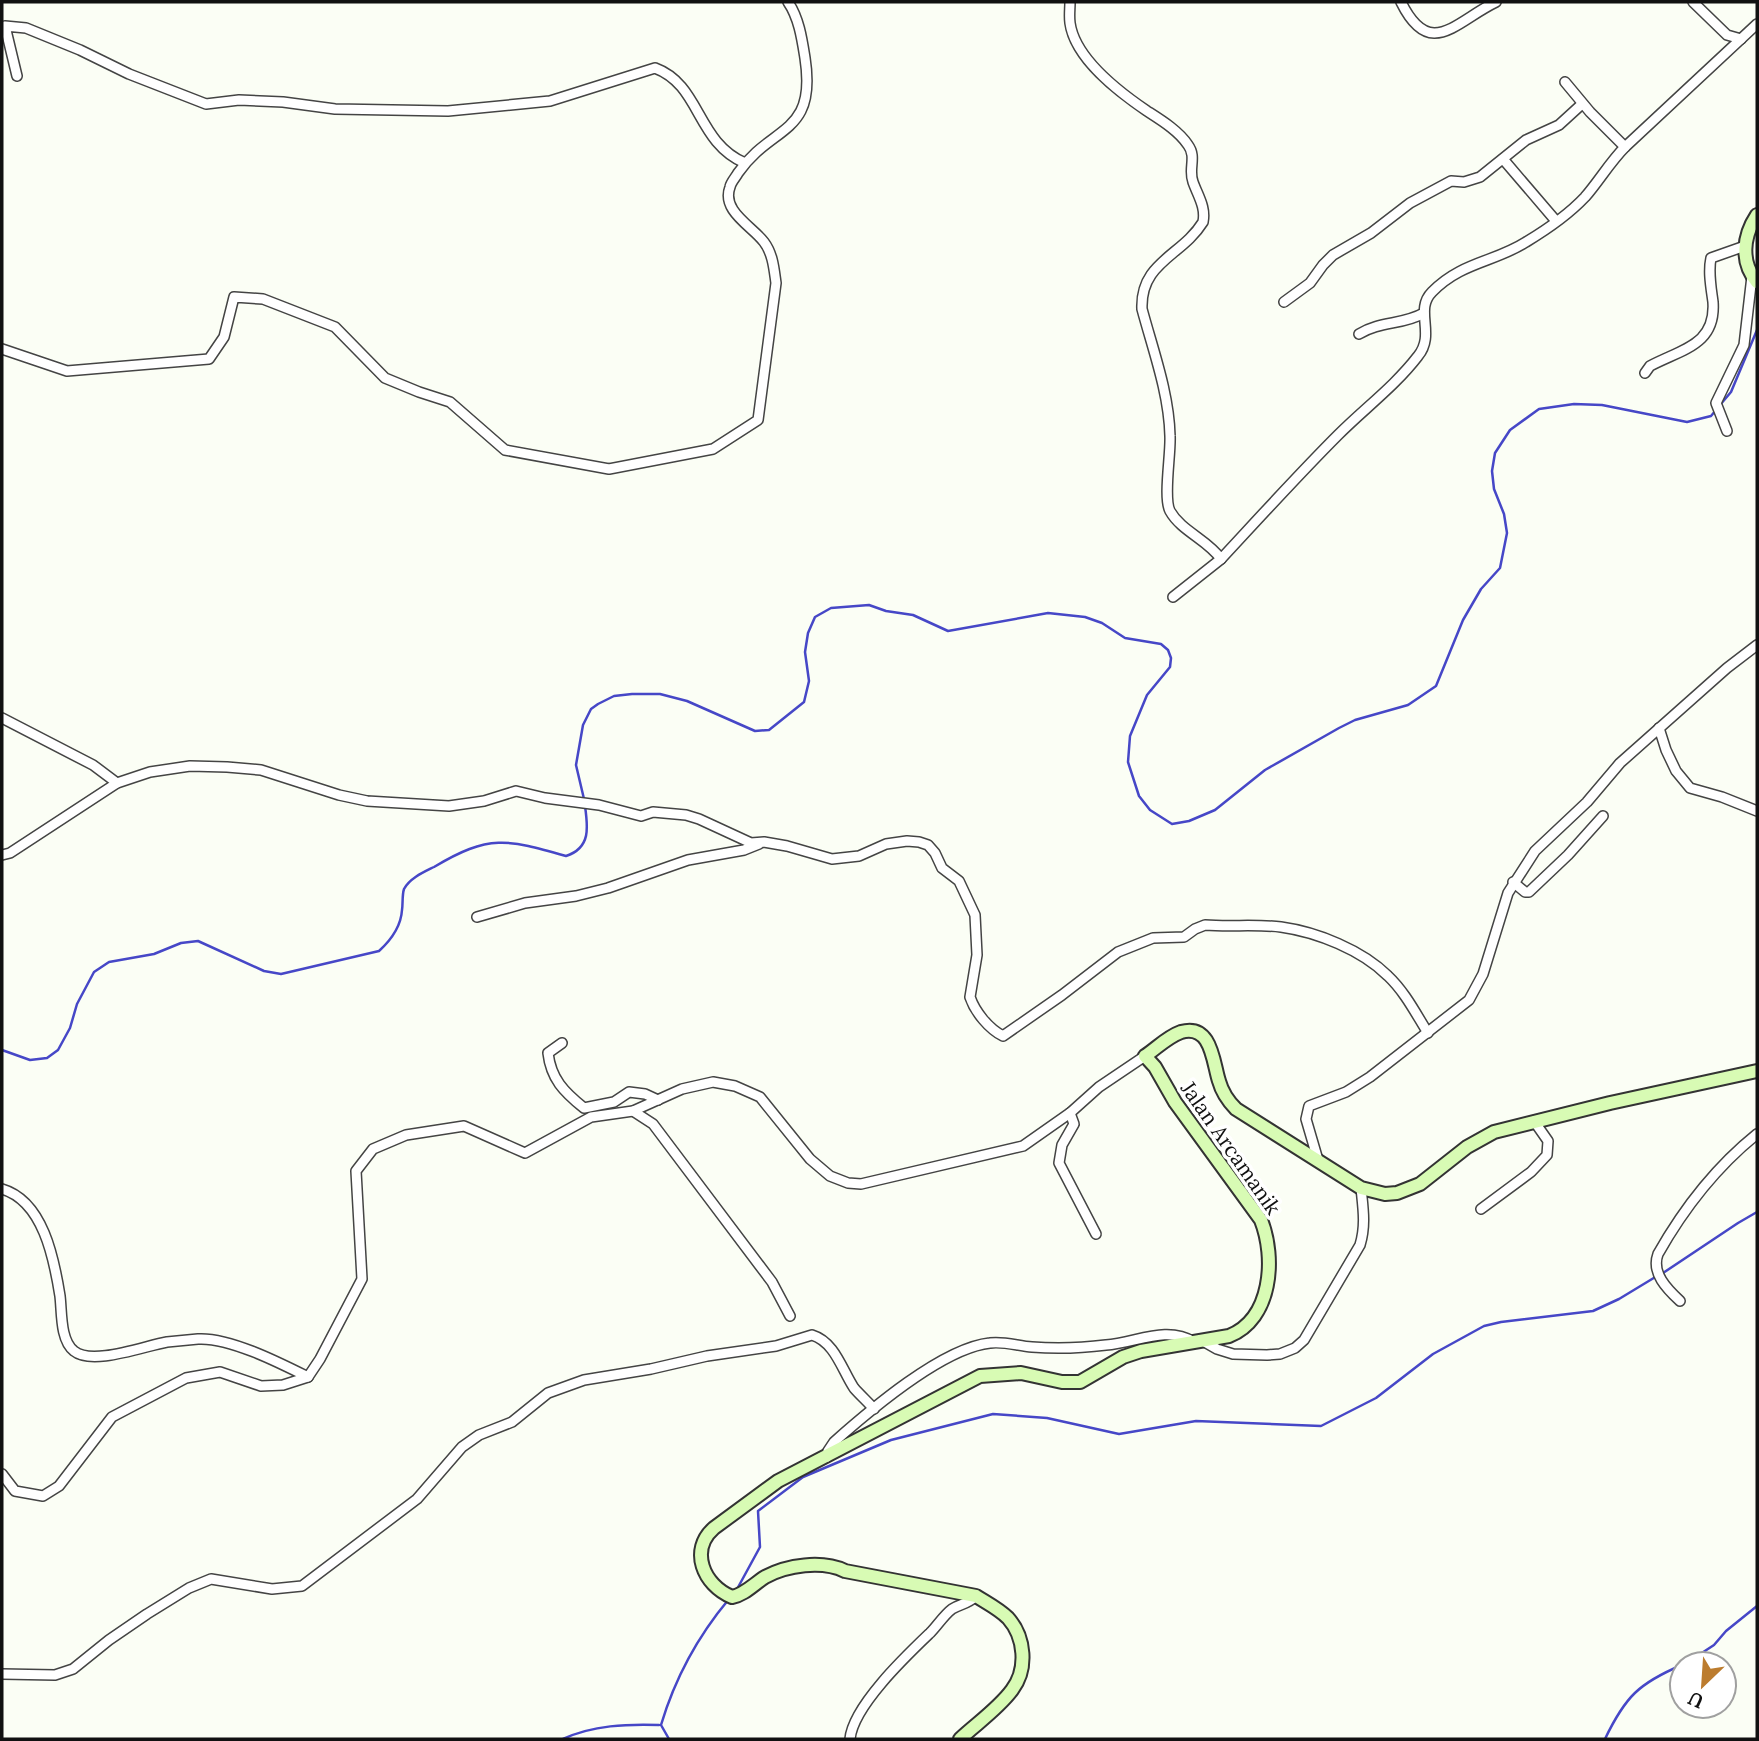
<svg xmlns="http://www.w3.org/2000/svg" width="1759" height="1741" font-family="Lora,serif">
<rect width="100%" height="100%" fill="#fbfef5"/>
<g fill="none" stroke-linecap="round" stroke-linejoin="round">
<g stroke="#4647c7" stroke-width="2.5">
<polyline points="1720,405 1731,392 1757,330"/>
<polyline points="584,799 576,765 583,725 591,709 598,704 614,696 632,694 660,694 687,701 755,731 769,730 804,702 809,681 805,652 808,633 815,617 831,608 869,605 886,611 913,615 948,631 1048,613 1085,617 1102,623 1125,638 1161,644 1168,650 1171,658 1170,667 1147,695 1130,736 1128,762 1139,796 1150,810 1172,824 1189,821 1215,810 1265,770 1339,728 1355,720 1408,705 1436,686 1463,620 1481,589 1500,568 1507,533 1504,514 1494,489 1492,471 1495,453 1510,430 1539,409 1574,404 1602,405 1687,422 1711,416 1716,410"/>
<path d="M2 1050 30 1060 47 1058 58 1050 70 1028 77 1004 94 972 109 962 154 954 181 943 198 941 264 971 281 974 379 951C390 941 401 926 402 910 403 904 402 895 404 889 410 878 424 872 434 867 489 834 507 839 566 856 591 848 588 827 585 806"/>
<polyline points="1663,1273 1738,1223 1757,1212"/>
<polyline points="736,1591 760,1547 758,1511 803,1477 891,1440 993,1414 1047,1418 1119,1434 1196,1421 1321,1426 1376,1398 1433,1354 1484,1326 1501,1322 1593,1311 1619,1299 1657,1276"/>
<polyline points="1685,1664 1714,1645 1726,1631 1757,1606"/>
<path d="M563 1739C593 1725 627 1724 659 1725"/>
<path d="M669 1739 661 1725C675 1678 698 1636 729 1599"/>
<path d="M1605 1739C1625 1697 1639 1683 1682 1665"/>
</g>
<defs>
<g id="street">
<path d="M1070 2C1070 9 1069 16 1070 23 1075 59 1119 92 1147 111 1161 120 1179 131 1188 145 1197 157 1188 169 1193 182 1198 196 1206 207 1203 222 1182 256 1140 262 1142 309 1153 350 1169 393 1170 436 1171 454 1163 498 1170 511 1181 531 1208 540 1221 559 1260 517 1298 475 1338 435 1365 408 1395 386 1418 356 1436 334 1414 310 1432 292 1461 262 1495 262 1526 242 1546 230 1569 214 1585 197 1599 181 1610 162 1625 147L1757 24"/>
<path d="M1401 2C1430 61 1456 21 1496 2"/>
<polyline points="1693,2 1727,35 1741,39"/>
<path d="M17 76 5 26 26 28 80 50 129 74 206 104 239 100 283 102 335 109 448 111 550 101 655 68C701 85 696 142 745 163"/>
<polyline points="1565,82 1590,112 1625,147"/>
<polyline points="1503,159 1556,221"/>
<polyline points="1284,302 1310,283 1323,265 1333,255 1371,233 1410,203 1451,181 1464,182 1480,177 1526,140 1559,125 1582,104"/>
<path d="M1359 334C1380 321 1403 325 1424 313"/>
<path d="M2 349 67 371 209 359 224 337 234 297 263 299 335 327 385 378 419 392 450 402 505 450 609 469 713 449 758 420 776 283C774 269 773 254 764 242 752 226 721 211 730 187 731 182 736 177 738 173 772 124 817 136 805 58 802 39 799 18 788 2"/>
<path d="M1645 373 1650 366C1682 349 1716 345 1713 302 1711 287 1708 272 1711 258L1745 246"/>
<polyline points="1727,431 1716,403 1744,345 1752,276"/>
<polyline points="1173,597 1221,559"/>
<polyline points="2,718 93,765 117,783"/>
<polyline points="1659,728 1666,750 1676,771 1690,788 1722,797 1757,811"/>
<path d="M2 855 10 853 117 783 150 772 190 766 227 767 261 770 339 795 367 801 449 806 484 801 516 791 545 798 599 805 641 816 653 812 686 815 699 819 751 843 764 842 787 846 832 859 859 856 886 844 907 841 919 842 928 845 935 853 942 868 959 881 975 915 977 955 970 997C975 1012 989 1029 1003 1036L1062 995 1118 952 1153 938 1184 937 1195 929 1205 925C1230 927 1256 924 1281 927 1317 932 1362 950 1388 976 1405 992 1416 1014 1428 1033"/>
<polyline points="1513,882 1525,892 1529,892 1568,855 1603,816"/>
<polyline points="477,917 525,903 576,896 608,888 688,860 744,850 759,844"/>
<path d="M562 1043 548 1053C551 1079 564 1092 584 1108L614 1102 629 1092 645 1094 658 1100"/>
<polyline points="633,1111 653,1124 772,1282 790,1316"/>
<polyline points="1070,1113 1074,1124 1062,1145 1059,1163 1096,1234"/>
<polyline points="1318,1160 1306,1119 1309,1106 1346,1092 1370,1077 1469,1000 1483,974 1508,893 1535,851 1587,802 1620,763 1727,668 1757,645"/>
<path d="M2 1189C43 1201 54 1258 60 1296 62 1312 60 1340 74 1351 92 1366 144 1346 167 1342 177 1341 188 1340 198 1339 229 1337 280 1363 308 1377"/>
<polyline points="1481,1209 1531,1172 1547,1155 1548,1141 1534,1121"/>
<path d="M1680 1301C1667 1289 1651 1273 1658 1254 1684 1208 1716 1167 1757 1134"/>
<path d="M1203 1341 1217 1349 1233 1354 1267 1355 1280 1354 1295 1348 1304 1340 1360 1245C1366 1225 1363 1208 1361 1188"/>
<path d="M827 1457 828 1451 834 1442C869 1411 942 1348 990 1343 1004 1341 1018 1346 1032 1347 1056 1349 1082 1348 1106 1345 1136 1343 1166 1325 1194 1342"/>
<polyline points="2,1474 15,1491 43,1496 59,1486 112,1417 186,1378 220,1372 261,1386 283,1385 308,1377 320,1359 362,1279 356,1171 373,1149 406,1135 464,1126 525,1153 591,1117 633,1111 682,1089 713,1082 735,1086 760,1097 810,1159 830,1176 848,1183 861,1184 1023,1146 1070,1113 1099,1087 1145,1056"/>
<path d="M2 1674 55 1675 73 1669 109 1640 147 1614 189 1588 211 1579 272 1589 302 1586 417 1499 462 1447 479 1435 512 1422 548 1393 584 1380 651 1369 707 1356 776 1346 812 1335C835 1342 842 1370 854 1388 860 1395 868 1402 874 1409"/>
<path d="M850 1739C853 1706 907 1655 930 1633 937 1626 944 1615 952 1609 960 1604 968 1604 976 1596"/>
</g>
<g id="secondary">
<path d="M1757 215C1743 236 1740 262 1757 282"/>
<path d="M960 1739C977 1723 998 1709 1012 1690 1028 1669 1025 1637 1008 1618 999 1609 987 1603 976 1596L845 1571C822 1560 787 1565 765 1577 754 1584 744 1595 732 1597 703 1585 689 1550 714 1528L778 1481 980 1376 1021 1373 1062 1382H1080L1123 1357 1141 1351 1229 1336C1272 1319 1276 1258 1261 1220L1175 1102 1155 1067 1145 1056C1157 1048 1167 1037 1181 1032 1212 1023 1213 1063 1219 1081 1222 1092 1228 1101 1236 1109L1361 1188 1385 1194 1397 1193 1420 1184 1467 1147 1494 1132 1610 1103 1757 1071"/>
</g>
</defs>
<use href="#street" stroke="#444" stroke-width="12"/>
<use href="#secondary" stroke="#333" stroke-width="16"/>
<use href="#street" stroke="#fff" stroke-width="9"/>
<use href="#secondary" stroke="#d8fbb4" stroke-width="12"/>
</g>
<g text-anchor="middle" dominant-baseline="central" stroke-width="7" stroke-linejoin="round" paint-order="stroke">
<g font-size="21" fill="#111" stroke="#fff">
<text transform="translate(1231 1148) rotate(55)">Jalan Arcamanik</text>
</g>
</g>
<rect width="1759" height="1741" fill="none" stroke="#111111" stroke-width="7"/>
<g transform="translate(1703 1685) rotate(205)"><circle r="33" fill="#ffffff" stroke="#a0a0a0" stroke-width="2"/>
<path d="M0-5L12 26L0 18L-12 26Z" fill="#bc7c2e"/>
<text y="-10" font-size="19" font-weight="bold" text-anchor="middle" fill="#111111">U</text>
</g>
</svg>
